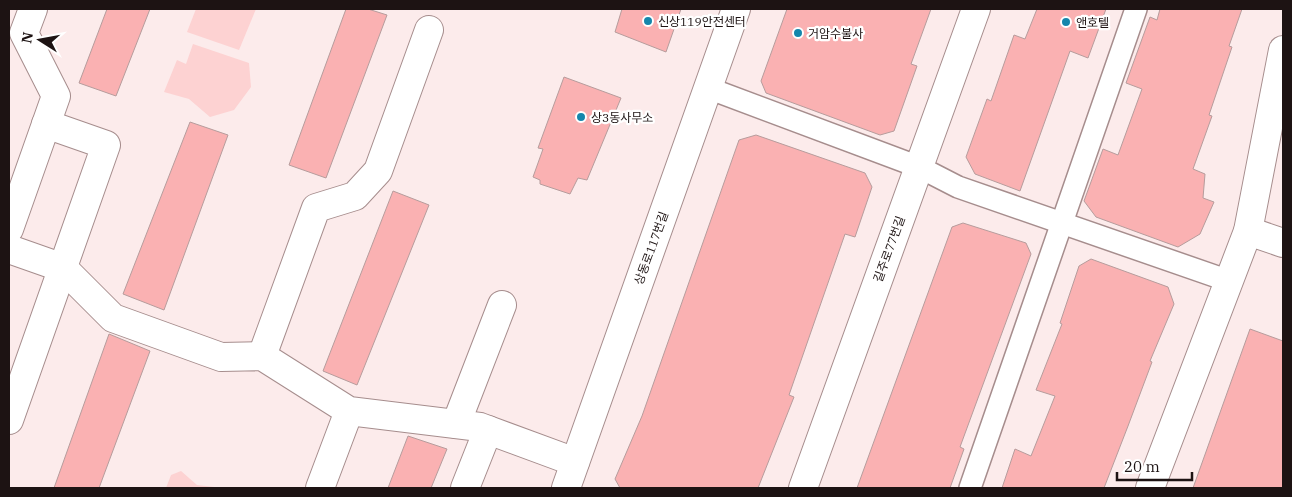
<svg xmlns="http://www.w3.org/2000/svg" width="1292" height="497" font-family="'IBM Plex Serif','Noto Sans KR',serif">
<rect width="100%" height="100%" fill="#fcebeb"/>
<g fill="#fdd2d2">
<polygon points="196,9 256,9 239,50 187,32"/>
<polygon points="193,44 249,63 251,87 234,110 210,117 189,99 164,92 177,60 186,64"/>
<polygon points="181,471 197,485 223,488 166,488 171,475"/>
</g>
<g fill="#fab1b2" stroke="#b69c9c">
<polygon points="107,9 150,9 116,96 79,83"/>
<polygon points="346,9 368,9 387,15 326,178 289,165"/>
<polygon points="622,9 681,9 666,52 615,32"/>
<polygon points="787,9 931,9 911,64 917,66 894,131 880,135 766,93 761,81"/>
<polygon points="1037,9 1106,9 1088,58 1070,51 1020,191 975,174 966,157 987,99 991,101 1014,35 1025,39"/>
<polygon points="1160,9 1242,9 1229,46 1232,47 1209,115 1212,116 1193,169 1205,174 1203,198 1214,202 1200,234 1178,247 1096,217 1084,201 1103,149 1118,155 1142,89 1126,83 1150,17 1157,20"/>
<polygon points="564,77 621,98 587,180 578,178 570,194 540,184 540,180 533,177 543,149 538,148"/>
<polygon points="190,122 228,135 164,310 123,294"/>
<polygon points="756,135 865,173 872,187 855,237 845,234 789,395 794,397 758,488 620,488 615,479 642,416 739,140"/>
<polygon points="393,191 429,205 357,385 323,371"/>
<polygon points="963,223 1026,243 1031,254 960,447 964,449 950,488 857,488 952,227"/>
<polygon points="1091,259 1168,287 1174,304 1150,361 1152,362 1128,426 1104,488 1002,488 1015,449 1031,456 1055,396 1036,390 1062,324 1060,323 1079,266"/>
<polygon points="1250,329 1283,341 1283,488 1193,488"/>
<polygon points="109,334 150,351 99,488 54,488"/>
<polygon points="408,436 447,449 431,488 388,488"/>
</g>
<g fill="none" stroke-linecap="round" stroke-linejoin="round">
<defs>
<g id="pedestrian">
<polyline points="708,88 919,167 958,187 1229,281"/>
<polyline points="970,488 1136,9"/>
</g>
<g id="minor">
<polyline points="9,229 56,96 24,33 33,9"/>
<polyline points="1248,231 1283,243"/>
<polyline points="9,249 63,268 113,318 221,357 262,356 349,411 480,427 575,462"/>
<polyline points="262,356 316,208 355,196 378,171 429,30"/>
<polyline points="9,420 106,145 46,124"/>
<polyline points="456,424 502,305"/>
<polyline points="320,488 349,411"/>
<polyline points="465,488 488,430"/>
<polyline points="803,488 976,9"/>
<polyline points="1150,488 1248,231 1283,50"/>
</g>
<polyline id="tertiary" points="566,488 736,9"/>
</defs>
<use href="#pedestrian" stroke="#a68d8d" stroke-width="24"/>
<use href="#minor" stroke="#a68d8d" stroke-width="30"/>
<use href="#tertiary" stroke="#a68d8d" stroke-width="30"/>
<use href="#pedestrian" stroke="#fff" stroke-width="21"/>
<use href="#minor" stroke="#fff" stroke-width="28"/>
<use href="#tertiary" stroke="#fff" stroke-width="28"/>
</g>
<g fill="#1586ac" stroke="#fff" stroke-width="2">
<circle cx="648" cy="21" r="5"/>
<circle cx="1066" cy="22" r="5"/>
<circle cx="798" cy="33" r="5"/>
<circle cx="581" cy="117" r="5"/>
</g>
<g text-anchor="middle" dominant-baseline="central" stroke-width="4.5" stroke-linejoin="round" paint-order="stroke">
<g font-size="12" fill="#1d1313" stroke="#fff" text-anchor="start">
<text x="658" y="21">신상119안전센터</text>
<text x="1076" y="22">앤호텔</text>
<text x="808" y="33">거암수불사</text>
<text x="591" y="117">상3동사무소</text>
</g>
<g font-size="12" fill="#1d1313" stroke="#fff">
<text transform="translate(651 248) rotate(-70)">상동로117번길</text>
<text transform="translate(889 249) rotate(-70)">길주로77번길</text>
</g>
</g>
<rect width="1292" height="497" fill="none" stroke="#1d1313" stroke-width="20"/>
<g transform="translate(40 40) rotate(281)" stroke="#ffffff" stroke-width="4" paint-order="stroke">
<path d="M0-4L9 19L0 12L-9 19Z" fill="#1d1313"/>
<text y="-8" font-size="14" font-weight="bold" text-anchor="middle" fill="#1d1313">N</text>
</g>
<path d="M1117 472v8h75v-8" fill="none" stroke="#1d1313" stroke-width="2.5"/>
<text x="1124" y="472" font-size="15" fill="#1d1313" stroke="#ffffff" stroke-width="4" paint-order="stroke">20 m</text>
</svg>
